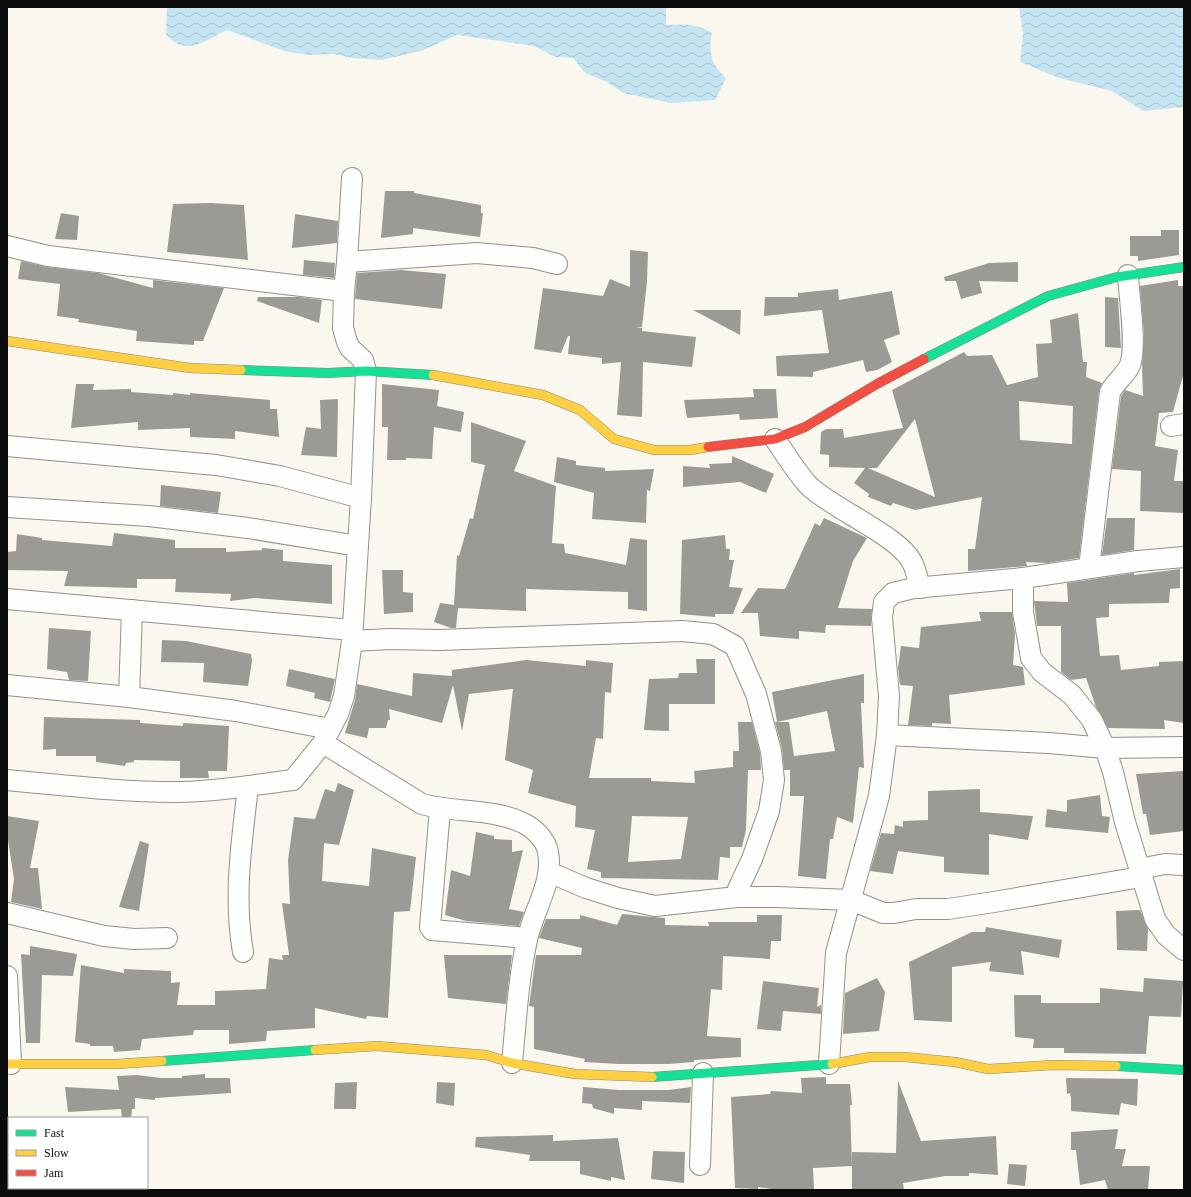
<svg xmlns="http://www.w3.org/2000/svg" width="1191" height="1197" font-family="Georgia,serif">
<defs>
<pattern id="water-waves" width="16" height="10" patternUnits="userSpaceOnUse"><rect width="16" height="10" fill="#c6e5f2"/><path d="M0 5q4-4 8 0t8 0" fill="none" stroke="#a9c3ce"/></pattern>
</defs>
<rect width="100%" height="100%" fill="#faf7ee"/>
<g fill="url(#water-waves)">
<path d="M167 7H664L666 8V25C682 24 698 23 712 33 708 53 711 64 726 78L715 100 671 103 623 93 607 82 585 73 573 58 556 57 534 46 457 35 421 51 381 60 353 58 333 54 309 55 284 51 227 30C204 41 187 57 166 35Z"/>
<polygon points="1019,7 1184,7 1184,107 1143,111 1112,91 1059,78 1020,62 1023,34"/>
</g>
<g fill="#9c9a95" fill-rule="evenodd">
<polygon points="385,191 414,191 414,193 481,205 481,213 483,213 480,237 413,228 413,234 381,238"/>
<polygon points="211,203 244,205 248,260 167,252 173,204"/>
<polygon points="61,213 79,216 77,240 55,239"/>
<polygon points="295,214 338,221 337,243 292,248"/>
<polygon points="1161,230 1179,230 1179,255 1138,261 1138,256 1130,256 1130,236 1161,236"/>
<polygon points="630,250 648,252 647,282 642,327 636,327 642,328 642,331 696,337 692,367 643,362 642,417 617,415 621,362 602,364 602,358 568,354 570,336 568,336 561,353 534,349 543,288 603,296 610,279 630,287"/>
<polygon points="304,260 335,263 334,278 303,275"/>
<polygon points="21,261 47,267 98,273 153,288 153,280 224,288 203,341 194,341 194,345 136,341 137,331 78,322 79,319 57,316 60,284 18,279"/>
<polygon points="1018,262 1018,282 979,281 982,293 961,299 956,281 945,281 944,277 989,263"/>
<polygon points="401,270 446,274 442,309 355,299 357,273"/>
<polygon points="1178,280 1178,286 1184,286 1184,372 1173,412 1159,413 1155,446 1178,450 1174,481 1184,481 1184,513 1140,511 1141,471 1112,469 1121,396 1125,390 1143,396 1142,366 1144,334 1140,286"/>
<polygon points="838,289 839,300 892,291 900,334 884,340 892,362 877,370 866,372 863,360 813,372 813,377 777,376 776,356 829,353 822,310 764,316 765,297 798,297 798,293"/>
<polygon points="258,297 300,297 322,300 319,323 257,301"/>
<polygon points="1105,297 1118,298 1121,348 1105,347"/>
<polygon points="693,310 741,310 740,335"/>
<path d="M1078 313 1083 362H1087L1086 377 1102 383 1099 391 1079 558 1047 563 1026 562 1027 566 968 571V549H975L982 497 915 510 893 503 891 506 868 497 869 494 854 483 865 468 829 467V455L820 454 821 432 826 429H843L844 438 903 428 892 390 964 352 967 356 992 355 1007 385 1038 377 1036 344 1052 343 1050 320ZM1019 401 1073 406 1072 444 1020 440ZM915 419 935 497 868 468H877Z"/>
<polygon points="76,384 94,384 93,390 131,389 131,392 173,395 173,393 190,395 190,393 270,400 270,409 277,409 279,437 235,431 235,439 190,437 190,428 138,430 138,422 71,428"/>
<polygon points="382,384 439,390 437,406 464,412 461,432 434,427 432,459 406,458 406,460 387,460 388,427 382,427"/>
<polygon points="753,389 776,389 778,418 740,420 739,414 687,418 684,400 754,397"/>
<polygon points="338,399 337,457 301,455 306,427 321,429 320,400"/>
<polygon points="471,422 526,441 514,471 556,486 552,543 564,544 565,553 626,565 630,538 647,540 647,611 628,609 628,592 526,589 526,611 458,608 456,628 451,628 434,622 440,603 454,605 457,555 459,556 470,518 473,519 485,465 471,462"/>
<polygon points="732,456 774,474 766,493 740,482 683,487 683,466 710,468 709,464 732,463"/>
<polygon points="557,457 576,461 576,465 605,468 605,471 654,469 650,491 647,490 646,523 592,519 594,493 554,482"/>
<polygon points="161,485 221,492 218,513 160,506"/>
<polygon points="824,518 867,538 853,561 838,608 872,609 871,626 826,625 825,633 799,631 799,639 760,636 758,613 741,613 758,588 785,589 815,523 820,526"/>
<polygon points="1107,518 1135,518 1134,550 1102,555"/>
<polygon points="114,533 175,540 175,548 226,548 226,552 262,550 262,548 283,550 283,561 332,565 332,604 255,598 230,601 231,594 175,592 176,579 137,579 137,588 64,586 68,571 7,570 7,552 16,551 17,534 42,538 42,540 112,546"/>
<polygon points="725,535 726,549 730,549 729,560 734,560 729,587 743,588 733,614 715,614 715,617 680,614 682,540"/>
<polygon points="1180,569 1180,588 1170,589 1169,603 1109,604 1109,617 1096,618 1100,656 1119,655 1121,670 1159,666 1159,662 1184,661 1184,723 1164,720 1165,729 1108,728 1096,707 1086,678 1071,680 1061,672 1061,626 1037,626 1034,601 1068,602 1067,583 1134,573 1134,575"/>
<polygon points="382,570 403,570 403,592 413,593 413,612 384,614"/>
<polygon points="979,612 1012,612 1015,634 1013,665 1023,667 1025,685 949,695 951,724 932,723 932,726 908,725 913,686 900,685 898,668 901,646 919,648 921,627 981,621"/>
<polygon points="49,628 91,631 88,681 69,680 67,672 47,669"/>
<polygon points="162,640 186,641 251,654 252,661 248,686 203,682 204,663 161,662"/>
<polygon points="696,659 715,659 715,704 669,704 669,731 644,730 649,679 678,678 679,673 697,673"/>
<path d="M526 660 586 666V660L613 663 611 693 605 692 603 739 596 738 589 778H651V781L695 783 694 771 733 767V751H739L738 722H752L760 753 761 770H748L746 830 742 847H730V858L720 857 718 880 601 878V872L587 869 595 830 575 827 576 806 528 793 533 770 505 760 513 689 469 694 462 731 453 685 442 723 389 709 390 720H388L386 728H369L367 738 345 733 355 700 357 684 412 696 413 673 452 676V670ZM632 816 688 817 681 859 628 862Z"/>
<polygon points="289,669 335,679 330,702 314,698 315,693 286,686"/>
<polygon points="864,674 864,703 861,703 864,768 859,767 853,823 837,817 833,839 830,839 826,879 798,876 804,796 790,796 790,770 784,770 782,748 775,722 789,722 794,756 835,751 827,711 777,722 772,692"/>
<polygon points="44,717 140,720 140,723 183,726 183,723 229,726 227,771 208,771 209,778 180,778 180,761 134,760 134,762 126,763 125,766 96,762 96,756 56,756 56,749 43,750"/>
<polygon points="1184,771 1184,831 1150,835 1146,814 1143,814 1136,774"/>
<polygon points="338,783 354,790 339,845 324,843 322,881 369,886 372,848 416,857 410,911 394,912 388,1018 367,1016 366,1019 315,1008 315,1028 267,1031 266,1041 229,1044 229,1030 194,1030 193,1035 142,1039 140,1050 114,1052 113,1046 90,1046 90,1044 75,1042 81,965 124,973 124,969 171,971 171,983 180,982 177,1005 215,1005 215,991 266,989 269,958 283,960 282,955 289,955 282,903 290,904 288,860 294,817 315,819 325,789 335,792"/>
<polygon points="980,789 980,812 1033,816 1028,840 989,834 989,875 944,872 944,857 898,851 893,874 870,871 881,833 894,834 895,825 903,827 903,821 928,820 928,791"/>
<polygon points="1100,795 1102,816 1110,817 1108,833 1045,827 1047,809 1067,812 1067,800"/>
<polygon points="7,816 39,821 30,868 38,868 42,909 11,902 14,879 7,834"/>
<polygon points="476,832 494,836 494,839 512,840 512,852 523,850 509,909 524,912 519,926 466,921 445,915 451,870 470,876"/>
<polygon points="140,841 149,844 139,911 119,907"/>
<polygon points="1140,910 1148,929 1147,951 1117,950 1116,911"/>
<polygon points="622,914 665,918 665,925 709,926 708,922 757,922 757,915 782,915 781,941 771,941 770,959 723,956 722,990 711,989 707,1036 741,1038 741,1057 694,1060 694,1062 668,1064 619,1064 584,1062 585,1059 534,1049 534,1007 529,1006 536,955 581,955 582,948 539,938 546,919 580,919 580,915 617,925"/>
<polygon points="986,927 1062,940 1059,958 1021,951 1024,975 989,971 991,962 952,967 952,1022 914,1020 909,962 972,932 985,932"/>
<polygon points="30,946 77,954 73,976 42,975 40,1043 26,1043 21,954 30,955"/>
<polygon points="444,955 512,955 506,1004 448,998"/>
<polygon points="877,978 885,992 879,1031 843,1034 845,993"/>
<polygon points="1144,978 1183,981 1181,1017 1149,1016 1146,1054 1064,1053 1064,1048 1033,1048 1034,1039 1015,1037 1014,995 1041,995 1041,1003 1100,1003 1100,988 1143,992"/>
<polygon points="763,981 819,988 817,1007 821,1005 821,1014 783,1011 781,1031 757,1029"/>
<polygon points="205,1074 205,1078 230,1078 231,1093 155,1098 155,1100 135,1098 135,1109 132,1109 131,1118 122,1118 121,1109 68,1112 65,1087 119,1090 117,1076 137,1075 161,1078 182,1078 182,1076"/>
<polygon points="826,1077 826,1084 850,1084 852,1105 850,1105 852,1166 813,1168 814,1190 778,1190 758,1187 758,1189 735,1188 731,1097 770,1094 771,1091 802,1093 801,1078"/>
<polygon points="1066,1078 1138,1079 1137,1106 1121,1103 1119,1115 1071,1111 1071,1098 1070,1093 1067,1094"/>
<polygon points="898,1081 921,1141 996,1136 998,1175 969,1173 969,1176 945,1176 903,1183 904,1190 852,1190 852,1152 896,1153"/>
<polygon points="357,1082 356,1109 334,1109 335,1083"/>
<polygon points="437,1082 455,1083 454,1106 436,1103"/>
<polygon points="583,1087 619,1090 669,1090 691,1087 690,1103 642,1101 642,1110 614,1108 614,1114 593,1108 592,1104 582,1103"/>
<polygon points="1118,1129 1115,1149 1126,1149 1122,1166 1150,1166 1148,1190 1108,1190 1105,1180 1080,1185 1076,1150 1071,1150 1071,1132"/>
<polygon points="553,1135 553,1141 618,1138 625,1180 611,1177 611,1181 580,1174 580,1161 529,1161 530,1155 475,1147 476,1137"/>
<polygon points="653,1151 685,1152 684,1183 651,1179"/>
<polygon points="1009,1164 1027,1165 1025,1186 1007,1184"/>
</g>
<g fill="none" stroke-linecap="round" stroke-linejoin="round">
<defs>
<g id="street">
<polyline points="7,246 48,256 344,291"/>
<polyline points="347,262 477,253 533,258 557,264"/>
<polyline points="1171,426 1184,424"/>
<path d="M775 439C786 455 796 472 809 486 833 509 899 536 912 562 916 570 918 579 920 588"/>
<polyline points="7,446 216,465 280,476 361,498"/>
<polyline points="7,507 149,516 248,528 358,546"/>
<path d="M1089 568 1110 392C1115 382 1125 376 1130 365 1137 346 1129 297 1128 275"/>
<polyline points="1023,578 1023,612 1031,658 1042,672 1072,695 1092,720 1105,748 1113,772 1125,822 1155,919 1166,935 1184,950"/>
<polyline points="7,599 352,630"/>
<polyline points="352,641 390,639 439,640 682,631 713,634 735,646 756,694 771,751 774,780 769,811 752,859 738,889 737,897"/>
<polyline points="7,685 129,697 236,711 330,729"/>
<polyline points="129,697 132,610"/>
<polyline points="887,735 1049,743 1105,748 1184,747"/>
<path d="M323 743 422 804C455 813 493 808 523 823 534 828 546 840 548 852 554 882 533 911 527 940 518 980 516 1022 512 1063"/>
<path d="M7 780C63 785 119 792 175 792 214 792 254 785 293 780L323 743 338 714 344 696 352 641 361 498 366 371 363 360 350 348 347 342 343 328 344 291 347 262 352 178"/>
<polyline points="440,809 430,927 432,930 527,938"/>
<polyline points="1139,869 1165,864 1184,865"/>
<polyline points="549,872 586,888 618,898 655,906 737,897 777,897 851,900 883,913 894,913 916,909 948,909 994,902 1141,877"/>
<polyline points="7,913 104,936 134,939 167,938"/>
<path d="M243 952C233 896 242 841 248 786"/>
<polyline points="7,976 11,1064"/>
<polyline points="829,1064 836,953 879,796 887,735 889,696 882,618 884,602 893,593 914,588 1023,578 1138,561 1184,557"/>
<polyline points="700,1165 703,1073"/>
</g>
<g id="fast">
<polyline points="924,359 1048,296 1117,277 1184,267"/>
<polyline points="241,370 328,373 366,371 433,375"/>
<polyline points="162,1061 315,1050"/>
<polyline points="1116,1066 1184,1070"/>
<polyline points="652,1077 832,1064"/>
</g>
<g id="slow">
<polyline points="7,341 190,368 241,370"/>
<polyline points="433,375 543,395 580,410 614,439 654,450 690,450 708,447"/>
<polyline points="315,1050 377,1046 486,1055 512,1063 575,1074 652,1077"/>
<polyline points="7,1064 117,1064 162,1061"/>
<polyline points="832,1064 870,1057 905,1057 955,1062 988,1069 1054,1065 1116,1066"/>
</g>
<polyline id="jam" points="708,447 775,439 805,427 877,384 924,359"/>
</defs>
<use href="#street" stroke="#93918d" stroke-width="22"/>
<use href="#fast" stroke="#898884" stroke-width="10"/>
<use href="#slow" stroke="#898884" stroke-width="10"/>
<use href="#jam" stroke="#898884" stroke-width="10"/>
<use href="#street" stroke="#fefefc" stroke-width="20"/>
<use href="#fast" stroke="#16e098" stroke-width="9"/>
<use href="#slow" stroke="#ffcf43" stroke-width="9"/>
<use href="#jam" stroke="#f24e42" stroke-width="9"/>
</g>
<rect width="1191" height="1197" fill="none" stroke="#0b0b0b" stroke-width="16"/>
<rect x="8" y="1117" width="140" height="72" fill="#ffffff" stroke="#9d9d9d"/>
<rect x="16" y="1130" width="20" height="6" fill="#16e098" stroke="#9d9d9d"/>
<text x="44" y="1137" font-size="12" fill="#0b0b0b">Fast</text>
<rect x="16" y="1150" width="20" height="6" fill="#ffcf43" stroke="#9d9d9d"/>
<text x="44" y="1157" font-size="12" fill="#0b0b0b">Slow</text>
<rect x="16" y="1170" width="20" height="6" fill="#f24e42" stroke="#9d9d9d"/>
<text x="44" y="1177" font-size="12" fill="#0b0b0b">Jam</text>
</svg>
